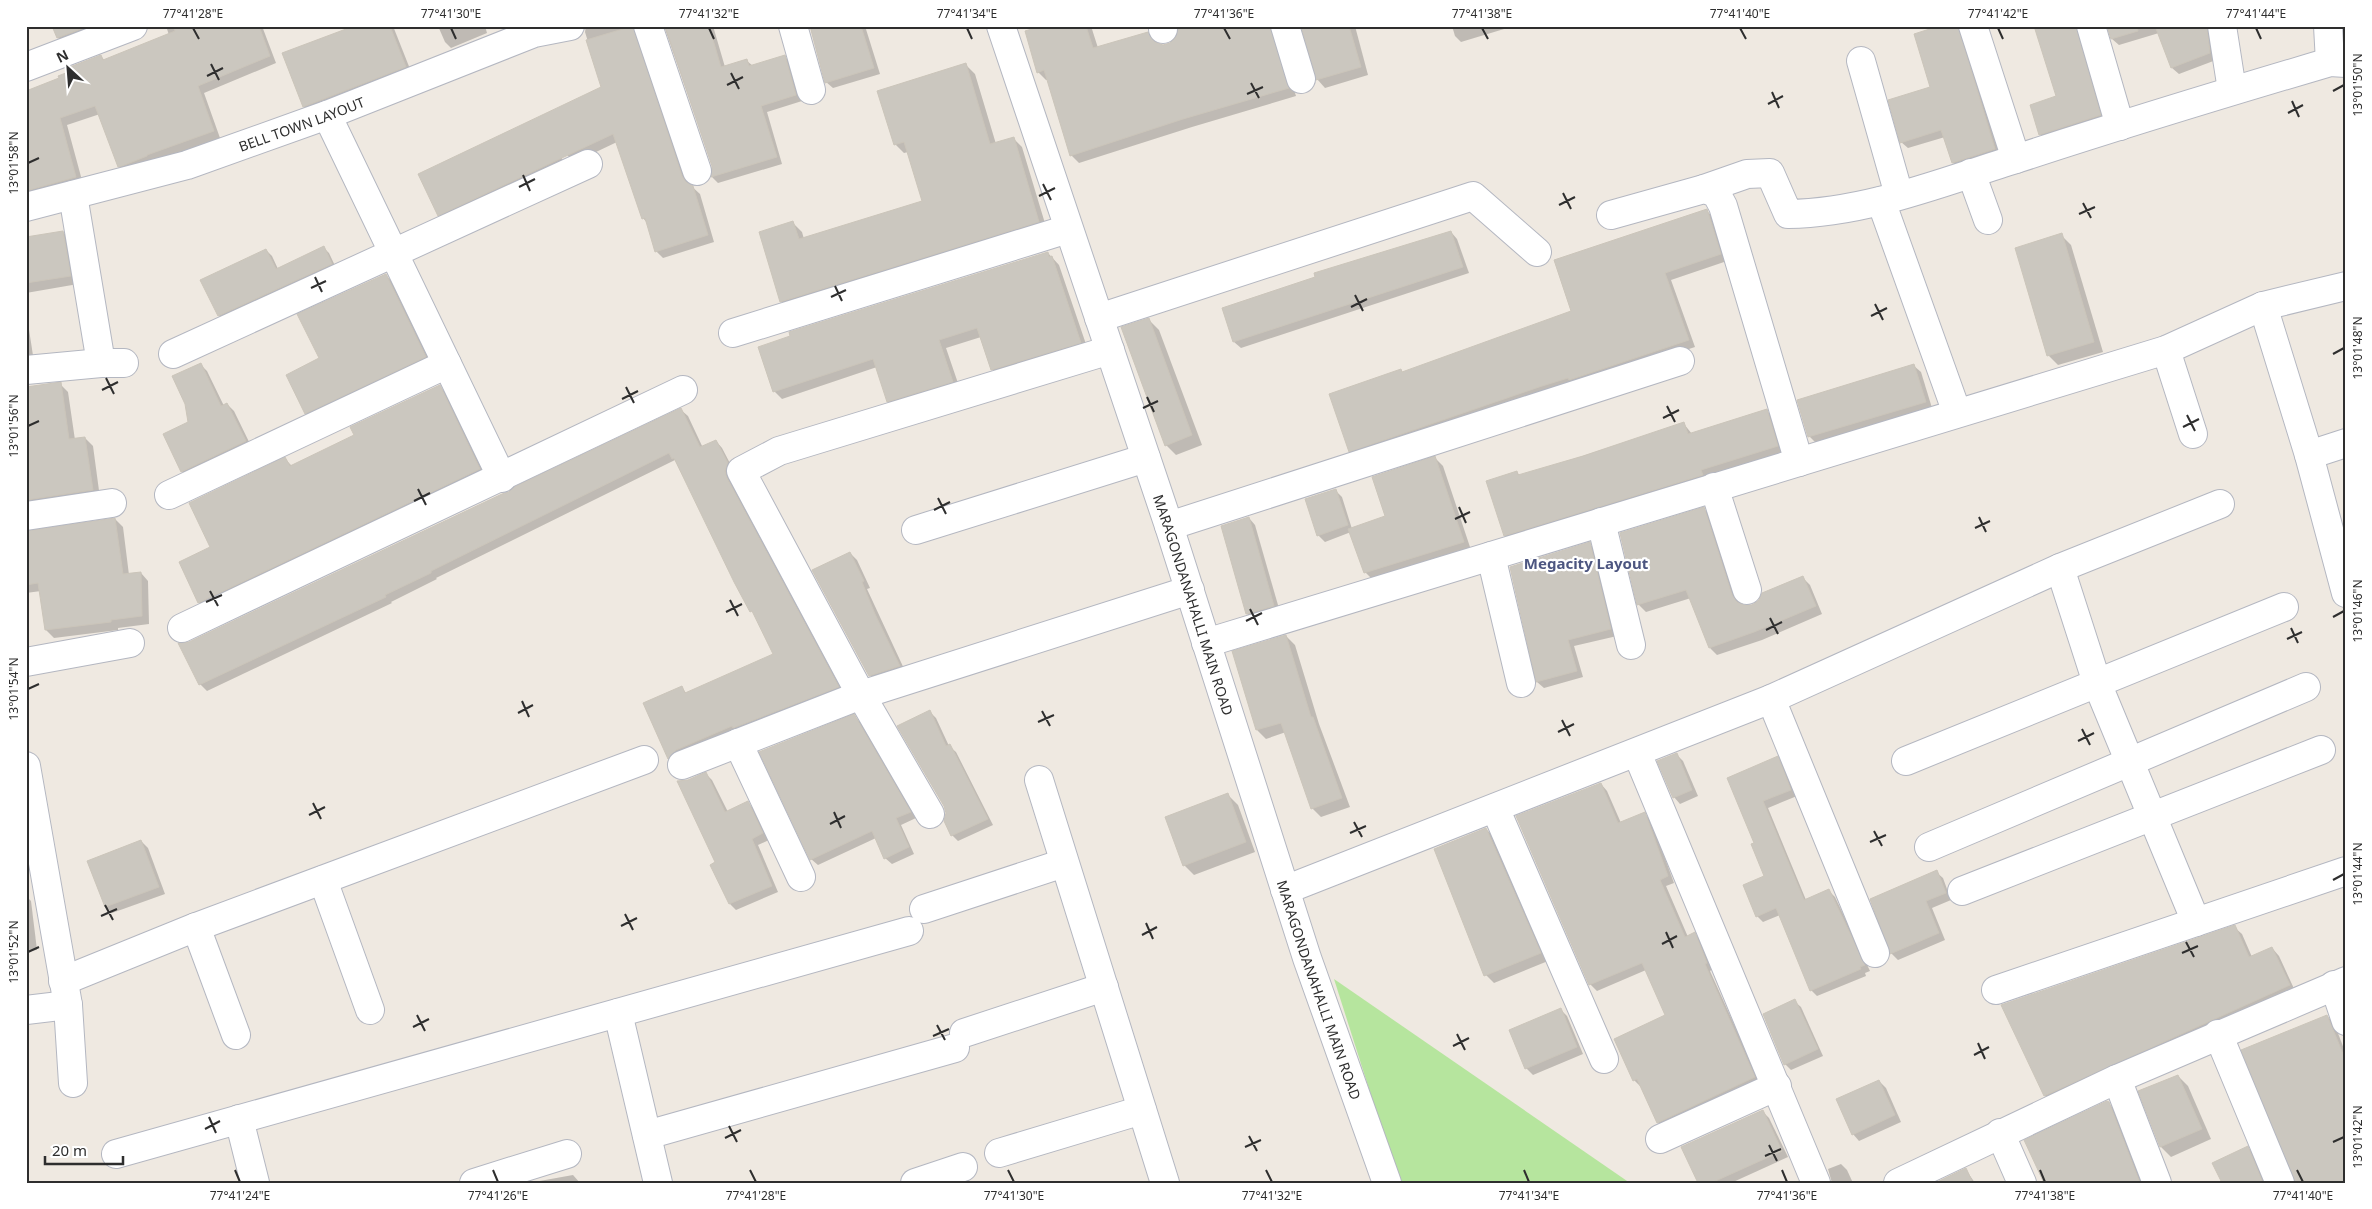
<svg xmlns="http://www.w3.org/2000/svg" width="2372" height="1209" font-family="'Noto Sans',sans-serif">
<rect width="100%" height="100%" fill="#efe9e1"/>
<polygon fill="#b6e59e" points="1334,979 1630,1183 1399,1183"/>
<g fill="#0003">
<polygon points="53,26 92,26 94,33 65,44 58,38"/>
<polygon points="166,26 262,26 276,63 204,93 220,138 126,173 119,166 100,114 67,125 83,184 32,198 26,192 26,92 61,79 101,56 105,61 169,35"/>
<polygon points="355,26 393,26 412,74 310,113 304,106"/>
<polygon points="438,26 485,26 487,33 451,48 445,42"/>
<polygon points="586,26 641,26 640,39 689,184 700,194 714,242 663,258 656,251 648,224 643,218 617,142 575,162 568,156 560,108 602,87 585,32"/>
<polygon points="664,26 713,26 725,67 747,61 753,66 785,57 791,63 802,101 767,112 782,164 718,183 712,177 713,166"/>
<polygon points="810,26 865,26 880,74 833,88 826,82"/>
<polygon points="1031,26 1091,26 1098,48 1148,33 1157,44 1164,46 1171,44 1178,37 1179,26 1280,26 1278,39 1296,96 1192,127 1079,163 1071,155 1048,80 1046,80 1038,72"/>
<polygon points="1303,26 1355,26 1368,75 1325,88 1317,79"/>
<polygon points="1452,26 1514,26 1461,42 1455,36"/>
<polygon points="1943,26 1960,26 2001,156 1960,169 1953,163 1945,137 1908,148 1901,142 1931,88"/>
<polygon points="2035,26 2084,26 2106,122 2047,141 2040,134 2058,97"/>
<polygon points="2107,26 2215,26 2216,60 2179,74 2172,68 2159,33 2119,45 2112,39"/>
<polygon points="966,65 975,74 996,144 1013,138 1022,147 1047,230 790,310 781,301 793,223 802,232 804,239 924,202 908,152 904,153 895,144"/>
<polygon points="548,123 565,166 445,221 439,215"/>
<polygon points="1706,210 1713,217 1727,261 1671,280 1695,347 1357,458 1350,451 1401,371 1403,373 1573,312"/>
<polygon points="63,232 71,240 78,284 26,293 26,238"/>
<polygon points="1451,232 1457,239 1469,273 1241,348 1234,342 1224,309"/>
<polygon points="2061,235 2071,245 2103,352 2058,365 2048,355"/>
<polygon points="323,247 329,253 337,270 225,322 219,316 266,250 272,256 278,269"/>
<polygon points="1048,253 1059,265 1088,350 1000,377 992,369 981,337 946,348 960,389 895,409 888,401 877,367 782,399 774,391"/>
<polygon points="386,275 392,282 432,363 312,420 306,413 320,359"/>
<polygon points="26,310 34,362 26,365"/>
<polygon points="1149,320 1159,330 1202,445 1176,455 1166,445"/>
<polygon points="200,364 207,371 224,406 227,404 234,411 252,448 188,478 182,471"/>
<polygon points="1914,366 1921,372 1932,408 1816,443 1809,436"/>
<polygon points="60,384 68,392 75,440 85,438 93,446 100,498 26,511 26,387"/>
<polygon points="439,386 446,393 486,476 206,609 199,602 212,548 285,459 292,466 356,435"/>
<polygon points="681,410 688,416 703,448 716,441 722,448 734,471 731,478 733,486 844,694 675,765 669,758 645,704 682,688 687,694 775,655 675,460 436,578 437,579 391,602 392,603 207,691 200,684 189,643 510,493"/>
<polygon points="1767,411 1773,417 1784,453 1512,542 1505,535 1517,472 1520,476 1684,424 1692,434"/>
<polygon points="1435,458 1443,466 1471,550 1373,580 1365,572 1351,532 1325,542 1318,535 1335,490 1342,497 1352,529 1387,517"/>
<polygon points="1704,509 1711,516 1740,605 1753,606 1802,577 1810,585 1822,614 1762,640 1717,655 1710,648 1691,598 1646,612 1639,605 1621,534"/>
<polygon points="1249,518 1255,525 1280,612 1254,620 1247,614 1223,526"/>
<polygon points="115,519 123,527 129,575 141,573 148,581 149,624 118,628 118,630 54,638 46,630 41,591 26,593 26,532"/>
<polygon points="1589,544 1596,550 1617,636 1574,646 1583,677 1544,688 1537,682 1511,568"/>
<polygon points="850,553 857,560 870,588 867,589 906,673 876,682 870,675"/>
<polygon points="1286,636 1295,645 1319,724 1350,807 1321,817 1312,808 1286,732 1266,739 1257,730 1233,652"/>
<polygon points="930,712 936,718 949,746 956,752 993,825 958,841 952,835"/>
<polygon points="854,716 860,722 916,818 901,825 914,854 892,864 885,858 876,838 818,865 811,859"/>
<polygon points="1676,754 1683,761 1698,796 1680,804 1674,797"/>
<polygon points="1777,758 1784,764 1797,796 1768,808 1806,900 1829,891 1835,897 1870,971 1865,973 1866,976 1817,996 1811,990 1780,915 1763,922 1757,916 1766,877 1755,843 1728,778"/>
<polygon points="706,774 712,780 728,812 748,803 754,809 769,840 758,845 778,892 736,910 730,904 712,865 717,863 688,781"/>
<polygon points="1601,784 1607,791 1621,823 1644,814 1651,820 1674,883 1666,886 1688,937 1694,934 1701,940 1713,969 1710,971 1761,1084 1665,1129 1658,1122 1641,1087 1634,1080 1615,1039 1667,1015 1646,970 1597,991 1590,984"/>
<polygon points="1228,795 1238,805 1255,852 1194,875 1184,865"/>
<polygon points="1486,829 1494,837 1548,961 1494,983 1486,975"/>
<polygon points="141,841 148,848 165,894 112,913 106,907 89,861"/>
<polygon points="1936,872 1943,878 1951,900 1932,908 1945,940 1898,960 1891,953 1871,900"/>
<polygon points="26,896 31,901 37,950 26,951"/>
<polygon points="2234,927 2242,934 2252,957 2272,948 2279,956 2296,993 2053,1103 2045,1096 2003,1005"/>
<polygon points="1794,1001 1801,1007 1823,1056 1791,1070 1785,1064"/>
<polygon points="1561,1010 1567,1016 1583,1054 1533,1075 1526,1068"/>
<polygon points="2327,1016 2334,1023 2346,1054 2346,1183"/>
<polygon points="2178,1076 2188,1086 2211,1139 2171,1157 2161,1147 2140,1092"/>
<polygon points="1879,1081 1886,1088 1901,1122 1859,1141 1853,1134"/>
<polygon points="2108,1103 2115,1110 2143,1183 2042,1183"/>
<polygon points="1762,1111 1769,1118 1788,1157 1731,1183 1699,1183"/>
<polygon points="2248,1148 2254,1154 2267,1183 2223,1183"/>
<polygon points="1841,1164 1847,1170 1853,1183 1832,1183 1828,1169"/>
<polygon points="1966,1170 1975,1183 1938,1183"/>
<polygon points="573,1175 580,1183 532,1183 534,1182"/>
</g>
<g fill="#cbc7bf" stroke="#cbc5ba">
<polygon points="52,26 89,26 57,38"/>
<polygon points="173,26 259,26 270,56 198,86 214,131 147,155 147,156 122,166 118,167 95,106 60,118 76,177 26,191 26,91 59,78 58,76 71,71 70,67 101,55 103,60 175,31"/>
<polygon points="354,26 390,26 406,67 303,107 282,53"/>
<polygon points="633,26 682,176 686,182 693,186 708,235 655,252 645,218 642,219 613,134 438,216 418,174 601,87 586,40"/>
<polygon points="665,26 709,26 721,67 747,59 749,66 785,55 796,95 761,106 777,157 711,177 712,166"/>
<polygon points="810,26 861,26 874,68 825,83"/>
<polygon points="1042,26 1086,26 1093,48 1148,32 1155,42 1163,45 1170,43 1176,37 1179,26 1270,26 1289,88 1183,119 1070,156 1044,70 1037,73 1025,31"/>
<polygon points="1301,26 1349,26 1361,67 1316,80"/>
<polygon points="1939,26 1958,26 1995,149 1952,163 1941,130 1900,143 1888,100 1930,87 1914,34"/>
<polygon points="2034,26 2076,26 2101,115 2039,135 2030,105 2056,96"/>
<polygon points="2107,26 2137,26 2138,31 2111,39"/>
<polygon points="2155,26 2207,26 2210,53 2171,68"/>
<polygon points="966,63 990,144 1014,137 1039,222 780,302 759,232 793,221 799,239 922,201 904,142 894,145 877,91"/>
<polygon points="1707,209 1721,254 1665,273 1689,340 1569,380 1568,378 1539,387 1349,452 1329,394 1401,369 1402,372 1571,311 1554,260"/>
<polygon points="63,231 71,276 26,283 26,237"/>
<polygon points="1451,231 1463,267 1233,342 1222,308 1315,277 1314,273"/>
<polygon points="2062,233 2094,342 2047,356 2015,248"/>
<polygon points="324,246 332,264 218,316 200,280 266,249 276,269"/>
<polygon points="1048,252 1049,257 1052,256 1081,343 991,370 977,328 939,340 953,382 887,402 873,359 773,392 758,347 790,336 789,332"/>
<polygon points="386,274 426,357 305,414 286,375 319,358 297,314"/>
<polygon points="1149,318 1192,435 1165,446 1121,327"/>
<polygon points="201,363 221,406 227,403 246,441 181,472 163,434 188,422 185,404 172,376"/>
<polygon points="1914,364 1926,402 1808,437 1797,400"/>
<polygon points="61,382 69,439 85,437 93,490 26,500 26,387"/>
<polygon points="440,385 480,469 198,603 179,562 210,547 189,503 285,457 290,466 354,435 350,427"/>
<polygon points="681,408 700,447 716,440 728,463 725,471 727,478 839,687 733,728 732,726 676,750 668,759 643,703 682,686 685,693 773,654 752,611 750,612 734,582 674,458 672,459 669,453 431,571 431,573 385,595 386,597 199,685 178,643 189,642 502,494 509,492 514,487"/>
<polygon points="1767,409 1778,446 1701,470 1703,475 1504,536 1486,481 1517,471 1518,475 1583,456 1684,422 1688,434"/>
<polygon points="1435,456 1464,542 1364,573 1348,529 1385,516 1372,477"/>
<polygon points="1336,489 1348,525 1317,536 1305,499"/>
<polygon points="1704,507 1732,595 1737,602 1744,605 1752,605 1759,600 1762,593 1803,576 1816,606 1754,632 1709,648 1686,590 1637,605 1620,533"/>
<polygon points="1249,517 1274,606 1246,614 1221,526"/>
<polygon points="115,518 123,574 141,572 142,616 111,620 111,622 45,630 38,583 26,585 26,531"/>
<polygon points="1590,542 1611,629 1568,640 1577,671 1536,682 1510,567"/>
<polygon points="850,552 864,581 862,582 875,614 900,666 869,676 812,570"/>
<polygon points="1286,635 1311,717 1313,717 1342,798 1311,809 1281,723 1256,730 1232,651"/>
<polygon points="930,710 946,746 950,744 988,819 951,836 944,821 946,813 944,806 897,726"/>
<polygon points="854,714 911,812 896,818 909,847 884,859 872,831 810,860 759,752"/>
<polygon points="1677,753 1692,790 1673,798 1657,761"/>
<polygon points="1778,756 1791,790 1763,801 1804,900 1829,889 1865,965 1860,967 1861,969 1810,991 1776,908 1756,917 1743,885 1764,876 1751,844 1754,843 1727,778"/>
<polygon points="706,772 725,812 748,801 763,833 752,839 772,886 729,904 710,865 715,862 677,781 688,780"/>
<polygon points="1601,783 1618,823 1645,812 1668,876 1660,880 1685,937 1695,932 1707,963 1705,964 1755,1077 1657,1123 1637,1079 1633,1081 1614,1039 1665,1015 1642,963 1589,985 1516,816"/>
<polygon points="1228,793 1246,842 1183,866 1165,817"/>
<polygon points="1486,828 1541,953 1484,976 1434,849"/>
<polygon points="141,840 159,887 105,907 87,861"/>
<polygon points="1937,870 1946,893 1926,901 1939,933 1890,954 1870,899"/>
<polygon points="2235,925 2249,957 2272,947 2290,985 2044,1096 2001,1005"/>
<polygon points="1795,999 1818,1049 1784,1065 1763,1014"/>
<polygon points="1561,1008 1577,1047 1525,1069 1509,1030"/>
<polygon points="2327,1015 2346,1061 2346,1183 2295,1183 2241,1050"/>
<polygon points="2178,1075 2202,1129 2160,1147 2138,1091"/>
<polygon points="1879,1080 1895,1115 1852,1135 1836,1099"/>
<polygon points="2107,1101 2109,1102 2140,1183 2044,1183 2024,1140"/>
<polygon points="1763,1110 1782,1151 1711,1183 1698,1183 1681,1147"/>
<polygon points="2248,1146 2263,1183 2222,1183 2212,1163"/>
<polygon points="1966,1168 1973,1183 1935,1183"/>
</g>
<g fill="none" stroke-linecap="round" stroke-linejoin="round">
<defs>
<g id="street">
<polyline points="648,26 697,171"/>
<polyline points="793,26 811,90"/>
<polyline points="1163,26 1163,29"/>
<polyline points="1285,26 1301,79"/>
<polyline points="1973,26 2016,159"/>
<polyline points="2091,26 2120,126"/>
<polyline points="2222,26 2232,90"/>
<polyline points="2328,26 2330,62"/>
<polyline points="1861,61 1899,195"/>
<polyline points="26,67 133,26"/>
<polyline points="327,115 502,478"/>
<polyline points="1971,173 1988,220"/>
<path d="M1704 189 1747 174 1770 173 1788 214C1866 213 1942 182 2016 159 2120 125 2225 93 2330 62L2346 63"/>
<polyline points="73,195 101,363"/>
<polyline points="1881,201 1957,413"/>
<polyline points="1611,215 1704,189 1716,193 1723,206 1799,462"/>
<polyline points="2263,306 2309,455 2346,593"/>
<polyline points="1099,318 1473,196 1537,252"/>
<polyline points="733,333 1068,229"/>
<polyline points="2166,350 2193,434"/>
<polyline points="173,354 588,164"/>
<polyline points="26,370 101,363 124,363"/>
<polyline points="2309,455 2346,443"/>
<polyline points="1714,487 1747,590"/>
<polyline points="169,495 447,364"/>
<polyline points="26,516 112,503"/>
<polyline points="1601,522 1631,645"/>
<polyline points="1169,526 1680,361"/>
<polyline points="916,530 1146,458"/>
<polyline points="1491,556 1521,683"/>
<polyline points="2060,568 2097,683 2196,922"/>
<polyline points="182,628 683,390"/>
<polyline points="1206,643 2166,350 2263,306 2346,286"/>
<polyline points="26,662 130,643"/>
<polyline points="1771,699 1875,953"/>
<polyline points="738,743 801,877"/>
<polyline points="1637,753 1816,1183"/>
<polyline points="1906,761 2284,607"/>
<polyline points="682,765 861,695 1190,590"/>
<polyline points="26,766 68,1005 73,1083"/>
<polyline points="1039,780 1165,1183"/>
<polyline points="1495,808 1604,1059"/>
<polyline points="930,814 861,695 741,471 779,451 1110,350"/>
<polyline points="1929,847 2306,687"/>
<polyline points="323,880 370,1010"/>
<polyline points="1285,890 1771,699 2060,568 2220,504"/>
<polyline points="1962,891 2321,750"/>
<polyline points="924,909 1064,863"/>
<polyline points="196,927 236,1035"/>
<polyline points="63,981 196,927 644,760"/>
<polyline points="2334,985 2346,1021"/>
<polyline points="1996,990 2346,871"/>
<polyline points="26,1010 68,1005"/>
<polyline points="618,1013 658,1183"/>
<polyline points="964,1033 1104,987"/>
<polyline points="2218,1034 2280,1183"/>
<polyline points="2117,1079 2157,1183"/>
<polyline points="239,1119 255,1183"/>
<polyline points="2000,1133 2022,1183"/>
<polyline points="647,1135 955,1048"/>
<polyline points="1660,1139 1777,1086"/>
<polyline points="999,1153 1142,1110"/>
<polyline points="116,1154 909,931"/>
<polyline points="474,1183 567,1154"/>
<polyline points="915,1183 963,1167"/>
<polyline points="1898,1183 2117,1079 2346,981"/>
</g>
<g id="secondary">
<path id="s1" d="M1001 26 1169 526 1307 958 1387 1183"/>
<path id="s2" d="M26 207 187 165 327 115 534 33 570 26"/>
</g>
</defs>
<use href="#street" stroke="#b4b7c1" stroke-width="30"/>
<use href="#secondary" stroke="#b4b7c1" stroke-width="30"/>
<use href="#street" stroke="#fff" stroke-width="28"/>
<use href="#secondary" stroke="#fff" stroke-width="28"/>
</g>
<path fill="none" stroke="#2e2e2e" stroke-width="2" d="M193 28 199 39M451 28 456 39M709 28 714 39M967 28 972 39M1224 28 1230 39M1482 28 1488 39M1740 28 1746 39M1998 28 2003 39M2256 28 2261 39M211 64 219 80M731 73 739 89M207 76 223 68M1251 83 1259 98M727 85 743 77M2333 91 2344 85M1772 92 1779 108M1247 94 1263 87M2292 101 2299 117M1768 104 1783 96M2288 113 2303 105M28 163 39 158M523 175 530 191M1043 184 1051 200M519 187 535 179M1563 193 1571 209M1039 196 1055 188M2083 203 2091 218M1559 205 1575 197M2079 214 2095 207M315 277 322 292M835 286 842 301M311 288 326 281M1355 295 1363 311M831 297 846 290M1875 304 1883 320M1351 307 1367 299M1871 316 1887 308M2333 354 2344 348M106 378 114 394M626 387 634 403M102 390 118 382M1147 397 1154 412M622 399 638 391M1667 406 1675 422M1143 408 1158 401M2187 415 2195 431M1663 418 1679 410M28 426 39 421M2183 427 2199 419M418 489 426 505M938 498 946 514M414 501 430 493M1459 507 1466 523M934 510 950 502M1979 517 1986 532M1455 519 1470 512M1975 528 1990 521M210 591 218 606M730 600 738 616M206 602 222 595M1250 609 1258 625M726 612 742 604M2333 617 2344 611M1770 618 1778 634M1246 621 1262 613M2291 628 2298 643M1766 630 1782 622M2287 639 2302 632M28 689 39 684M522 701 529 717M1042 711 1050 726M518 713 533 705M1562 720 1570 736M1038 722 1054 715M2082 729 2090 745M1558 732 1574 724M2078 741 2094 733M313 803 321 819M834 812 841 828M309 815 325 807M1354 822 1362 837M830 824 845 816M1874 831 1882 846M1350 833 1366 826M1870 842 1886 835M2333 880 2344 874M105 905 113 920M625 914 633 930M101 916 117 909M1146 923 1153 939M621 926 637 918M1666 932 1673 948M1142 935 1157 927M2186 942 2194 957M1662 944 1677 936M28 952 39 947M2182 953 2198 946M417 1015 425 1031M937 1025 945 1040M413 1027 429 1019M1457 1034 1465 1050M933 1036 949 1029M1978 1043 1985 1059M1453 1046 1469 1038M1974 1055 1989 1047M209 1117 216 1133M729 1126 737 1142M205 1129 220 1121M1249 1136 1257 1151M725 1138 741 1130M2333 1142 2344 1137M1769 1145 1777 1161M1245 1147 1261 1140M1765 1156 1781 1149M235 1170 240 1182M493 1170 498 1182M750 1170 756 1182M1008 1170 1014 1182M1266 1170 1272 1182M1524 1170 1529 1182M1782 1170 1787 1182M2040 1170 2045 1182M2297 1170 2303 1182"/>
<g text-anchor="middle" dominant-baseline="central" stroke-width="4.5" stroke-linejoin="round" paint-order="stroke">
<g font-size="14" fill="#2e2e2e" stroke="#fff">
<text stroke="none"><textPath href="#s2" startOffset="288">BELL TOWN LAYOUT</textPath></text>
<text stroke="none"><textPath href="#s1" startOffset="610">MARAGONDANAHALLI MAIN ROAD</textPath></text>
<text stroke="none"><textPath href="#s1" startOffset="1015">MARAGONDANAHALLI MAIN ROAD</textPath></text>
</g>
<g font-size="15" font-weight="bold" fill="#4d5680" stroke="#fff">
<text x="1586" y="563">Megacity Layout</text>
</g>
</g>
<rect width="2372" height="1209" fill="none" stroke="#ffffff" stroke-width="55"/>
<g transform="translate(68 68) rotate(334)" stroke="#ffffff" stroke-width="4" paint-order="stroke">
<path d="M0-4L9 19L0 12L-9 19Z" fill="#2e2e2e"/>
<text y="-8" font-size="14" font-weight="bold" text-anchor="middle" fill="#2e2e2e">N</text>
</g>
<path d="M45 1156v8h78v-8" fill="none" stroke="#2e2e2e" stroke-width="2.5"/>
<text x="52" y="1156" font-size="15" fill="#2e2e2e" stroke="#ffffff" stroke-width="4" paint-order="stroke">20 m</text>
<rect x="28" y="28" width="2316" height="1154" fill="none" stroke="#2e2e2e" stroke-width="2"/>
<g font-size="12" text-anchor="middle" fill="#2e2e2e">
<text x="193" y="18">77°41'28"E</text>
<text x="451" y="18">77°41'30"E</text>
<text x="709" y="18">77°41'32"E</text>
<text x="967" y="18">77°41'34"E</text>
<text x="1224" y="18">77°41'36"E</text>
<text x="1482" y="18">77°41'38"E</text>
<text x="1740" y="18">77°41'40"E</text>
<text x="1998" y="18">77°41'42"E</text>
<text x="2256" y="18">77°41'44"E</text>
<text transform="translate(2358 85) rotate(-90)" y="4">13°01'50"N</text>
<text transform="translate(14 163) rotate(-90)" y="4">13°01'58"N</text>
<text transform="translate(2358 348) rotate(-90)" y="4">13°01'48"N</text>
<text transform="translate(14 426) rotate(-90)" y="4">13°01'56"N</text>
<text transform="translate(2358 611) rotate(-90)" y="4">13°01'46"N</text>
<text transform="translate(14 689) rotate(-90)" y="4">13°01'54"N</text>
<text transform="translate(2358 874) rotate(-90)" y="4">13°01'44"N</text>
<text transform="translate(14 952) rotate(-90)" y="4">13°01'52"N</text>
<text transform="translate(2358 1137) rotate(-90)" y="4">13°01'42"N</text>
<text x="240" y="1200">77°41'24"E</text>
<text x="498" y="1200">77°41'26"E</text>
<text x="756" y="1200">77°41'28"E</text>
<text x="1014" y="1200">77°41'30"E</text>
<text x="1272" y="1200">77°41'32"E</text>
<text x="1529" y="1200">77°41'34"E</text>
<text x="1787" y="1200">77°41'36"E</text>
<text x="2045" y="1200">77°41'38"E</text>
<text x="2303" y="1200">77°41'40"E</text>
</g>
</svg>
